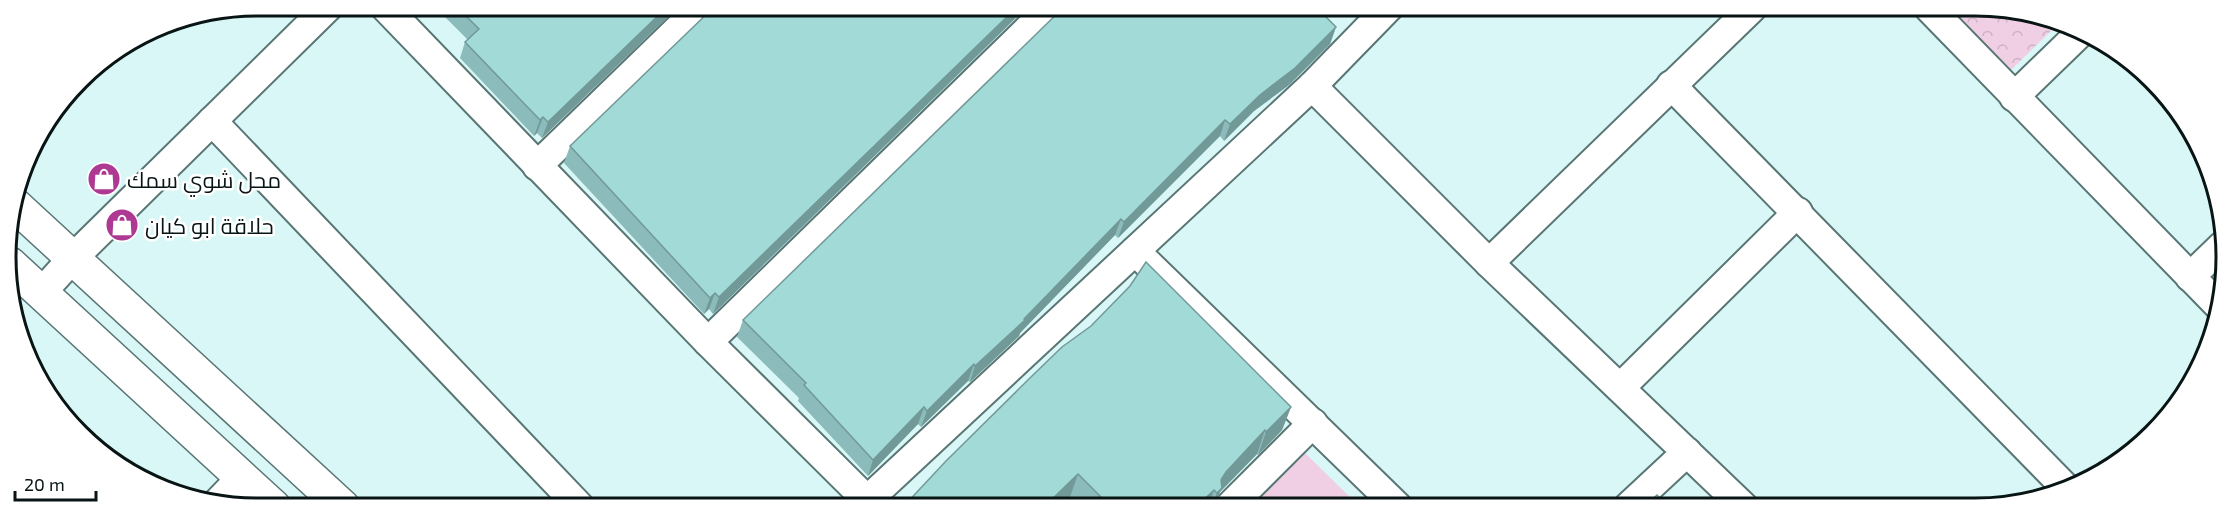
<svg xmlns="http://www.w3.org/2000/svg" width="2233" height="515" font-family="'Exo 2',Cairo,sans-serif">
<defs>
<pattern id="park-crowns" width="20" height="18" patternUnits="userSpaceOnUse" patternTransform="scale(1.5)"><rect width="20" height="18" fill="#f0cfe5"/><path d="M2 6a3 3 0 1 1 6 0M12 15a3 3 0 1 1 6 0" fill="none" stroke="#ccb1c4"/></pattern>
</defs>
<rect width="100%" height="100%" fill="#d8f7f6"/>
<polygon fill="url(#park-crowns)" points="1946,8 2009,8 2057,25 2008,73"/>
<polygon fill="#f0cfe5" points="1305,453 1360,507 1252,507"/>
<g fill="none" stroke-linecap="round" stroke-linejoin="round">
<defs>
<g id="minor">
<polyline points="384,6 708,342 867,500"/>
<polyline points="1929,8 2220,307"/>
<polyline points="1671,85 2067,489"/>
<polyline points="1312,86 1489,263 1744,507"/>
<polyline points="2014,97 2080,33"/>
<polyline points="212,121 580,507"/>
<polyline points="537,166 701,7"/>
<polyline points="1135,251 1398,507"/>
<polyline points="1489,263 1752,8"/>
<polyline points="2190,277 2222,246"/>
<polyline points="41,293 72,259 329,6"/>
<polyline points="708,342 1051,7"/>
<polyline points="1621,387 1798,212"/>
<polyline points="216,504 242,477"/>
<polyline points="860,507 1312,86 1389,7"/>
<polyline points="1229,507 1313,423"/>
<polyline points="1628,507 1687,452"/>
</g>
<g id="tertiary">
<polyline points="16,206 343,507"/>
<polyline points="10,264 274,507"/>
</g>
</defs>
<use href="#minor" stroke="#597675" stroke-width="32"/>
<use href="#tertiary" stroke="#597675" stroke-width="36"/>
<use href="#minor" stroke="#fff" stroke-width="28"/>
<use href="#tertiary" stroke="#fff" stroke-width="33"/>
</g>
<g fill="#8bbbba">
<polygon points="434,6 678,7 542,138 537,133 534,136 460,58 465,42 468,40"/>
<polygon points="714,7 1027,7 713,314 709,309 704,314 564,163 570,146"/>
<polygon points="1336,27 1330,44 1289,85 1254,111 1224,141 1220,136 1118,238 1115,235 1020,333 1019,336 970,382 968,381 921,427 918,424 868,476 798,401 799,398 737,337 743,320"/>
<polygon points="1291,407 1282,430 1258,455 1257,454 1220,492 1215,507 1079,507 1070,497 903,507"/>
</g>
<g fill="#719997">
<polygon points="667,7 678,7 542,138 548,122"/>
<polygon points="1017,7 1027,7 713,314 719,297"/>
<polygon points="1336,27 1330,44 1289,85 1254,111 1224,141 1230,124 1260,95"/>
<polygon points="543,117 537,133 534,136 540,120"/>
<polygon points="1225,120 1220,136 1118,238 1124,222"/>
<polygon points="1121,219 1115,235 1020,333 1019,336 970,382 975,366"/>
<polygon points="715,293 709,309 704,314 710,298"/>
<polygon points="974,364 968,381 921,427 927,411"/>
<polygon points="924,407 918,424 868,476 873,460"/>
<polygon points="1291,407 1282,430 1258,455 1266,432"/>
<polygon points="1265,430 1257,454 1220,492 1215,507 1212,507 1221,480 1226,472"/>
<polygon points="1078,474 1070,497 1059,507 1046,507 1048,503"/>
<polygon points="1214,490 1208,507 1196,507"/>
</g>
<g fill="#a2dad8" stroke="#719997" stroke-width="1.5">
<polygon points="456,6 667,7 548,122 543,117 540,120 465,42 479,29"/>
<polygon points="714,7 1017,7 719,297 715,293 710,298 570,146"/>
<polygon points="1064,7 1316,7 1336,27 1295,68 1260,95 1230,124 1225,120 1124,222 1121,219 1024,319 1025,320 975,366 974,364 927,411 924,407 873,460 804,385 806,383 743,320"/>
<polygon points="1146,262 1291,407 1266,432 1265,430 1226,472 1221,480 1222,488 1217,493 1214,490 1196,507 1111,507 1078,474 1048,503 1051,507 903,507 946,461 1033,375 1062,347 1091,326 1130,286"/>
<polygon points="1657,495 1670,507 1644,507"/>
</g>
<defs>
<symbol id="shop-disc" viewBox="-11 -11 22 22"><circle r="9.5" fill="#ad3992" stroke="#fff"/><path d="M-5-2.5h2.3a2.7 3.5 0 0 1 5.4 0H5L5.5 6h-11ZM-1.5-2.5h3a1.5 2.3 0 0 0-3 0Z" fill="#fff"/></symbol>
</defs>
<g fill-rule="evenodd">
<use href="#shop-disc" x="85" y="160" width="38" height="38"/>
<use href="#shop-disc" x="103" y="206" width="38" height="38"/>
</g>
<g text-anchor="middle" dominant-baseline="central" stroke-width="5" stroke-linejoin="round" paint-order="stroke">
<g font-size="22" fill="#091414" stroke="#fff" text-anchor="start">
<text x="127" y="179">محل شوي سمك</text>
<text x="145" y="225">حلاقة ابو كيان</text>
</g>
</g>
<path d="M0 0H2233V515H0ZM257 16H1975A241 241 0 0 1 2216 257V257A241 241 0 0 1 1975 498H257A241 241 0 0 1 16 257V257A241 241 0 0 1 257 16Z" fill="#fff" fill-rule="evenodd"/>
<path fill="none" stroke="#091414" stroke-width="3" d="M257 16H1975A241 241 0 0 1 2216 257V257A241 241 0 0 1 1975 498H257A241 241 0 0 1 16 257V257A241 241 0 0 1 257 16Z"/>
<path d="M15 491v9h81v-9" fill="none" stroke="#091414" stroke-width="3"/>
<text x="24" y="491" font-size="18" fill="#091414" stroke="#ffffff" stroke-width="4.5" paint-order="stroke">20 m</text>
</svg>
